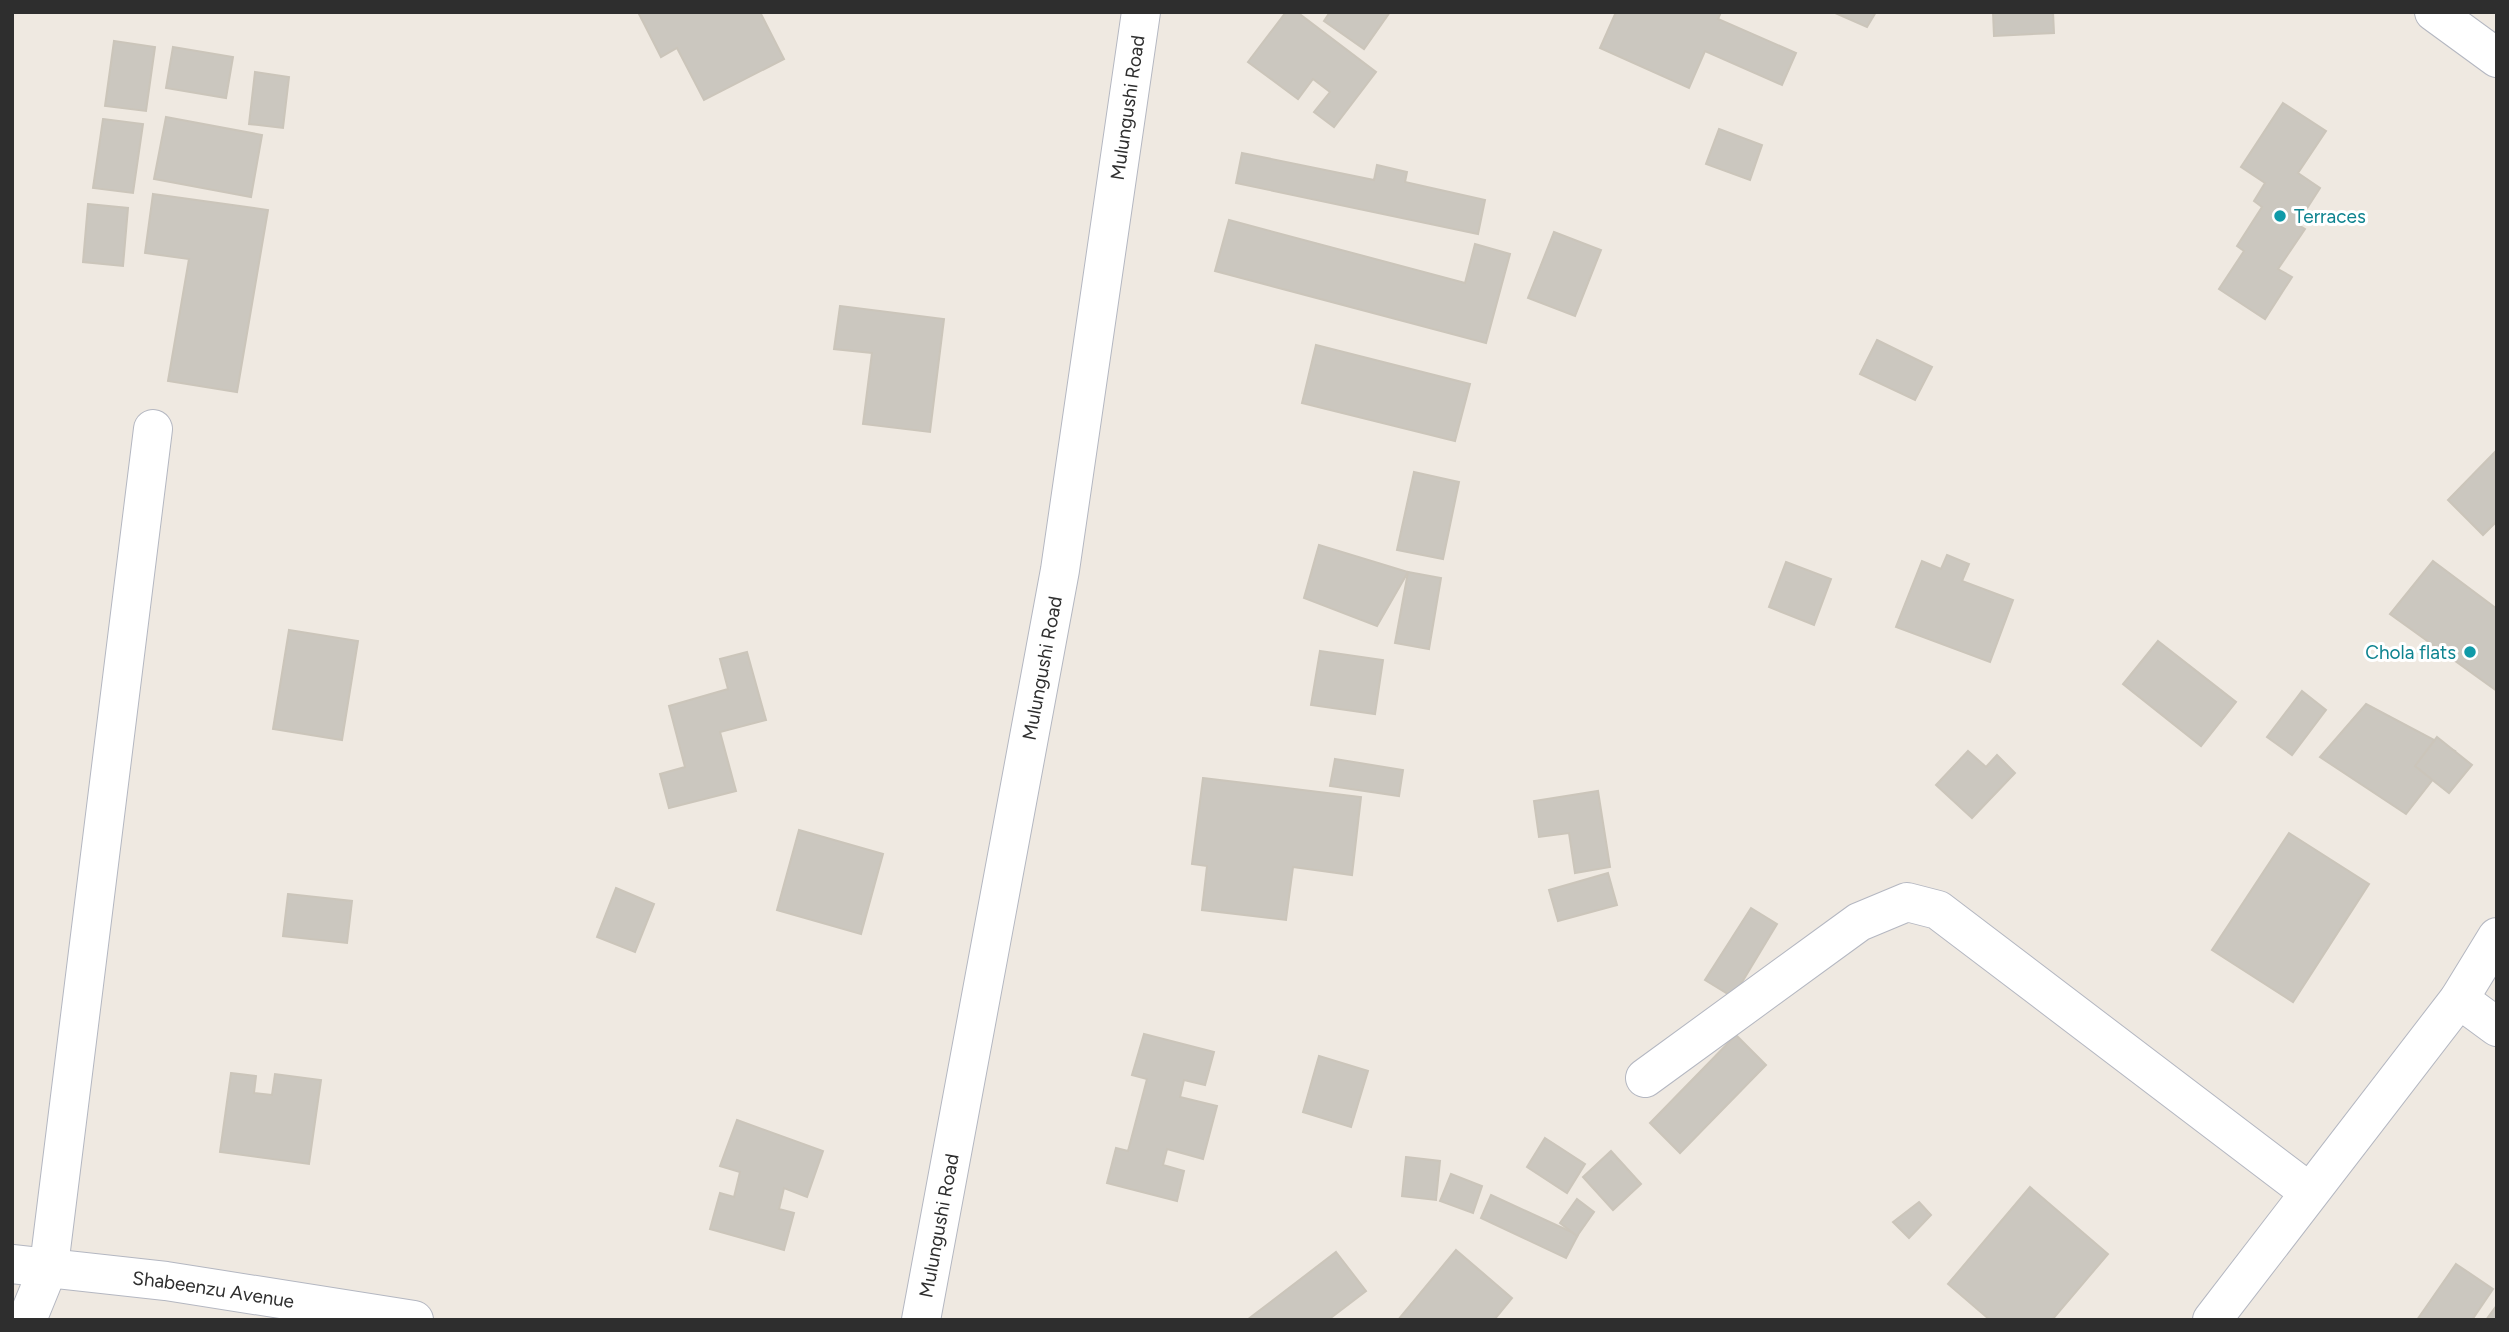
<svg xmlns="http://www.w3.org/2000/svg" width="2509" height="1332" font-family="Figtree,sans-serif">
<rect width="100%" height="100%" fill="#efe9e1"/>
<g fill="#cbc7bf" stroke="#cbc5ba" stroke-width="2">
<polygon points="638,12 760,12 784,59 704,100 677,48 661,57"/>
<polygon points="1286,12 1297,12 1376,72 1334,127 1314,112 1330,92 1313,79 1298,99 1248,62"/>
<polygon points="1330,12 1390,12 1364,49 1324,21"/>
<polygon points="1616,12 1721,12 1718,19 1796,53 1782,85 1705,51 1689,88 1600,48"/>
<polygon points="1833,12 1876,12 1867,27"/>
<polygon points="1993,12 2053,12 2054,33 1994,36"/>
<polygon points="114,41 155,47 146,111 105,106"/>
<polygon points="173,47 233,57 226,98 166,88"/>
<polygon points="255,72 289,77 283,128 249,124"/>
<polygon points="2283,103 2326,131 2298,173 2320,188 2297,224 2305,229 2278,269 2292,277 2265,319 2219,289 2244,251 2237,246 2262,207 2254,201 2265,183 2241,167"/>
<polygon points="166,117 262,135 251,197 154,179"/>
<polygon points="103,119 143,124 133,193 93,188"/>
<polygon points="1719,129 1762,145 1750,180 1706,164"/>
<polygon points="1242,153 1374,180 1377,165 1407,172 1405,182 1485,200 1478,234 1236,183"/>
<polygon points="153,194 268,210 237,392 168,381 189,259 145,253"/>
<polygon points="88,204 128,208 123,266 83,262"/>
<polygon points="1229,220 1465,283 1475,244 1510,254 1486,343 1215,271"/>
<polygon points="1554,232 1601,250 1575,316 1528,298"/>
<polygon points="840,306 944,319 930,432 863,424 872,353 834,349"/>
<polygon points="1877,340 1932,367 1915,400 1860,374"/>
<polygon points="1316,345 1470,384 1455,441 1302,403"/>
<polygon points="2495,452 2497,521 2483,535 2448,500"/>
<polygon points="1414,472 1459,482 1443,559 1397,550"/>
<polygon points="1319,545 1408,572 1377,626 1304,598"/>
<polygon points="1947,555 1969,564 1962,581 2013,600 1990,662 1896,627 1922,561 1941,569"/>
<polygon points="2433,561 2497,609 2497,691 2390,614"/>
<polygon points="1786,562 1831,579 1814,625 1769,607"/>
<polygon points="1408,572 1441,578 1429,649 1395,643"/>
<polygon points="289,630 358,641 342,740 273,729"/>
<polygon points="2158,641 2236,702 2201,746 2123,684"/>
<polygon points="1320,651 1383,660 1375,714 1311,705"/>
<polygon points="747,652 766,720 720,732 736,791 669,808 660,774 685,767 669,706 728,689 720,659"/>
<polygon points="2302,691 2326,710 2292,755 2267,737"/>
<polygon points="2366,704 2455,751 2406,814 2320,757"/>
<polygon points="2437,737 2472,765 2449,793 2415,766"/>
<polygon points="1968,751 1986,767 1997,755 2015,773 1972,818 1936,785"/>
<polygon points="1335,759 1403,770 1399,796 1330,786"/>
<polygon points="1203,778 1361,797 1352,875 1293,867 1286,920 1202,910 1207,866 1192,864"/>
<polygon points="1598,791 1610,867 1575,873 1569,833 1539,837 1534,801"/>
<polygon points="799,830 883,854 861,934 777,910"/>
<polygon points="2289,833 2369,884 2293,1002 2212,950"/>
<polygon points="1608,873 1617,905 1558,921 1549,890"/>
<polygon points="616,888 654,904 635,952 597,937"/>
<polygon points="288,894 352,901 347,943 283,936"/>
<polygon points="1751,908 1777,924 1733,997 1705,980"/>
<polygon points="1144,1034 1214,1052 1205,1085 1184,1080 1180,1097 1217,1106 1203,1159 1167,1149 1163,1165 1184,1171 1177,1201 1107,1183 1116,1148 1128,1151 1147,1079 1132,1075"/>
<polygon points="1736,1035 1766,1065 1680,1153 1650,1123"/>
<polygon points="1319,1056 1368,1071 1351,1127 1303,1112"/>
<polygon points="231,1073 256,1076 254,1093 272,1095 275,1074 321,1080 309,1164 220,1152"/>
<polygon points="737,1120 823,1151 807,1197 784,1188 779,1209 794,1213 784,1250 710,1229 720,1193 734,1197 740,1172 720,1166"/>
<polygon points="1545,1138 1585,1164 1567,1193 1527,1167"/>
<polygon points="1611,1151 1641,1184 1613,1210 1583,1177"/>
<polygon points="1406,1157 1440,1161 1436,1200 1402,1196"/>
<polygon points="1451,1174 1482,1186 1473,1213 1440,1201"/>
<polygon points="2030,1187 2108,1254 2052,1320 1990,1320 1948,1284"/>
<polygon points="1491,1195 1578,1235 1566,1258 1481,1218"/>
<polygon points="1577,1199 1594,1212 1577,1236 1560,1223"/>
<polygon points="1919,1202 1931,1215 1909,1238 1893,1222"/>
<polygon points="1456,1250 1512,1298 1494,1320 1398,1320"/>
<polygon points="1336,1252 1366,1291 1328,1320 1247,1320"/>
<polygon points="2456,1264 2493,1289 2472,1320 2417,1320"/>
<polygon points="2497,1305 2497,1320 2486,1320"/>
</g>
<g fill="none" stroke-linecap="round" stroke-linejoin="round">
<defs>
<g id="minor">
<polyline points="2434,12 2497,58"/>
<polyline points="2459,999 2497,1027"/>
<polyline points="1645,1078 1859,922 1907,902 1938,910 2309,1192"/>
<path id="s1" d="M12 1264 166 1281 414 1320"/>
<polyline points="27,1320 49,1266 153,429"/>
<path id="s2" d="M921 1320 1060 570 1141 12"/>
<polyline points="2212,1320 2459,999 2497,937"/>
</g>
</defs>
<use href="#minor" stroke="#b4b7c1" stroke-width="40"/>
<use href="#minor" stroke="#fff" stroke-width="38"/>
</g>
<g fill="#0f9aa8" stroke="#fff" stroke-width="2.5">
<circle cx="2280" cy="216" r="7"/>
<circle cx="2470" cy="652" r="7"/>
</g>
<g text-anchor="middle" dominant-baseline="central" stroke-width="6" stroke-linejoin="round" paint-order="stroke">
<g font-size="19" fill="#2e2e2e" stroke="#fff">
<text stroke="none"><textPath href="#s2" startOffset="1230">Mulungushi Road</textPath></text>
<text stroke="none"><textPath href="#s2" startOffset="663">Mulungushi Road</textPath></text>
<text stroke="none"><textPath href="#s2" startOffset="96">Mulungushi Road</textPath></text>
<text stroke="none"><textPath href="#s1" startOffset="203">Shabeenzu Avenue</textPath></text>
</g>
<g font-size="19" fill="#0d838f" stroke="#fff" text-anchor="start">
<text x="2294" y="216">Terraces</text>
<text x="2456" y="652" text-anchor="end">Chola flats</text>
</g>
</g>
<rect width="2509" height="1332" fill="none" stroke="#2e2e2e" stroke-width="28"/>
</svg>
